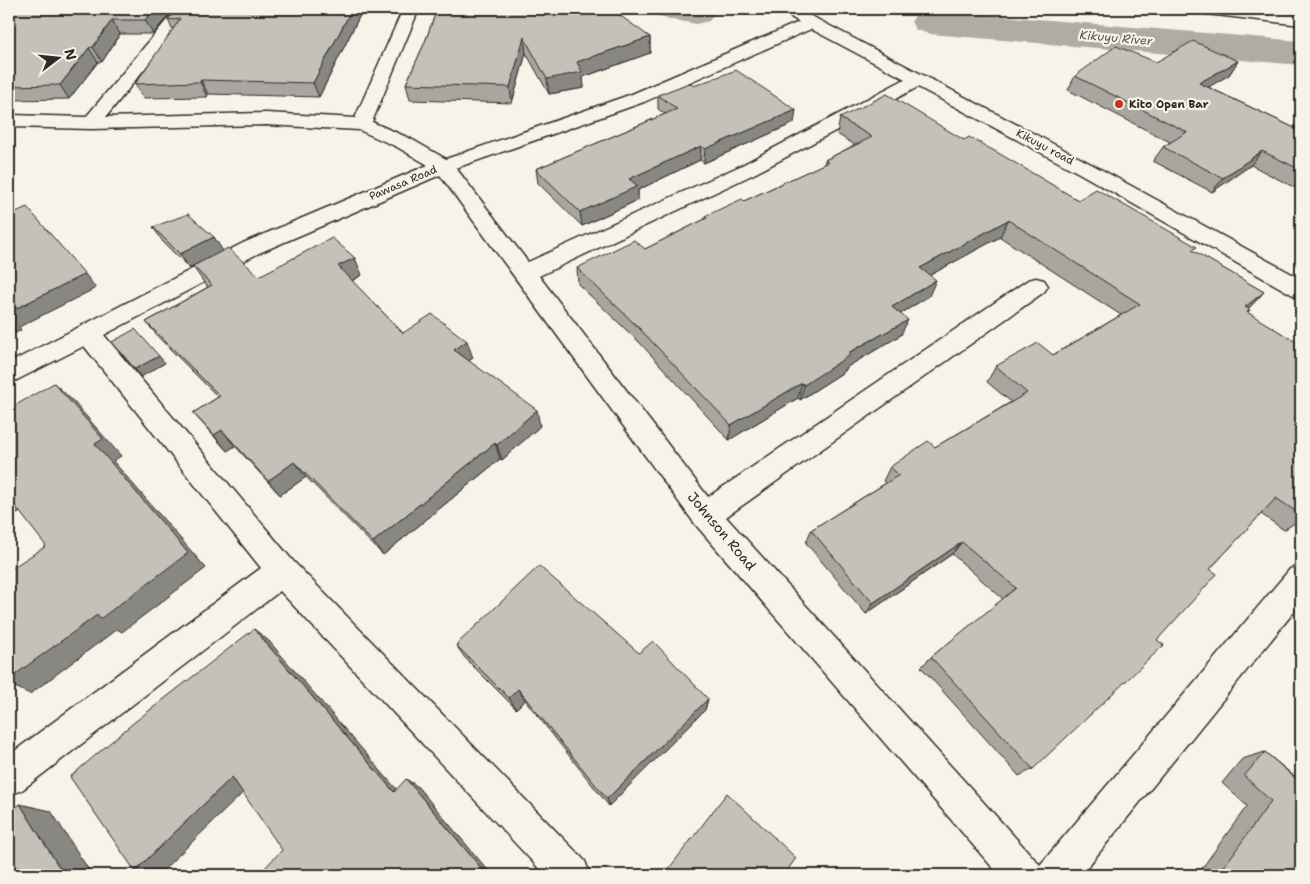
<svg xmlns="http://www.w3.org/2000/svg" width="1310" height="884" font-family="'Shantell Sans',sans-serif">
<rect width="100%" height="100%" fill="#f7f3e8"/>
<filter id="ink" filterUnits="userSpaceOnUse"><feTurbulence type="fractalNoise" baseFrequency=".02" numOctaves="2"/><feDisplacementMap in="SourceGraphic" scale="10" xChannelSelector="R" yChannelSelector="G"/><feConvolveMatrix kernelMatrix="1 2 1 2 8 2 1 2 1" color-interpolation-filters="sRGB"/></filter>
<g filter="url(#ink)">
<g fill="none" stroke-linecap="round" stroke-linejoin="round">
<g fill="#afaca4" fill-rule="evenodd">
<polygon points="653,9 712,9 715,13 709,21 696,24 659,17"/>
<polygon points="930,10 1301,41 1301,65 930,34 916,30 911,22 916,14"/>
</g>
<defs>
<g id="street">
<path d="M176 9H192L106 117 266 113 355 118 403 9H419L372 122 411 139 446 159 632 94 799 22 778 9H798L1093 165 1301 279V297L1293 295 1079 173 918 87 754 174 539 276 708 497 1028 280 1036 278 1044 280 1048 286 1044 292 726 517 1040 865 1290 569 1301 565V603L1081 875H999L695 524 440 175 259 253 104 335 293 561 585 861 590 875H545L280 591 22 790 9 795V755L261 568 84 346 9 384V363L243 243 428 165 397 147 359 130 266 125 91 129 9 127V115L86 117ZM811 29 905 79 740 166 528 262 456 168 644 102Z"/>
<polygon points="1199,9 1246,9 1301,15 1301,25 1207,14"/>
</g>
</defs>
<use href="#street" stroke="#2b2b2b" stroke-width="3"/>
<use href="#street" fill="#f7f3e8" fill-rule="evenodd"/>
</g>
<g fill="#a9a69f" stroke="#2b2b2b">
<polygon points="9,9 174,9 153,34 120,34 102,62 98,62 69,99 9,100"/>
<polygon points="177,9 363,9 319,97 208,94 207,97 143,98 135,84 173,30 168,20"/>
<polygon points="437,9 650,37 650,53 583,77 584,88 549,94 526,53 512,103 410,100 406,84 425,42"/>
<polygon points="1238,61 1229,75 1208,87 1301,131 1301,191 1251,165 1212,192 1153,161 1163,147 1170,142 1068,90 1075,76 1156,62"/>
<polygon points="694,86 794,123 704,163 700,160 638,190 638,200 582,226 538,183 536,169 665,114 658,109 658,95"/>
<polygon points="840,118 964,140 1078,200 1193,251 1264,292 1248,309 1250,310 1247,313 1301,345 1301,519 1284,530 1261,514 1210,569 1033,769 1019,776 921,667 931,657 1003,599 952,554 866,614 806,543 811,530 886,483 883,481 890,467 935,447 1011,402 987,382 996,366 1053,355 1121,315 1000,237 930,275 929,296 900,314 901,335 847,367 845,371 800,400 798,398 729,440 640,343 578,284 577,268 645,249 705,219 705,216 744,201 824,164 825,160 855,145 837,134"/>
<polygon points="153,227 214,237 222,251 259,276 362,275 352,281 403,333 473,358 468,361 540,426 502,460 500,459 383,555 306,477 280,495 235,446 227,451 193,413 218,397 160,339 146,322 208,287 205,284 193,267 189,268 163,242"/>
<polygon points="456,645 639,653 708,699 705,710 609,806 525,700 516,709 465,658"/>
<polygon points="1265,752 1294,776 1301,765 1301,875 1197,875 1247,806 1222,783 1242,759"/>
</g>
<g fill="#898782" stroke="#2b2b2b">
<polygon points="155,9 174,9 153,34 145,20"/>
<polygon points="352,9 363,9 319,97 313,83"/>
<polygon points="112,20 120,34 102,62 93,47"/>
<polygon points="524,37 526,53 512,103 510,87"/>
<polygon points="650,37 650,53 583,77 584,88 549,94 547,79 577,62"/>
<polygon points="89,48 98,62 69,99 60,85"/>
<polygon points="1238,61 1229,75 1190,98 1199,83"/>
<polygon points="201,80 208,94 207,97 200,82"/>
<polygon points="796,110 794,123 704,163 705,149"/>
<polygon points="701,146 700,160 638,190 638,200 582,226 580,212 629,179"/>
<polygon points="1262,151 1251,165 1212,192 1223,178"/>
<polygon points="1008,220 1000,237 914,284 920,268"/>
<polygon points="214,237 223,251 189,268 180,254"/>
<polygon points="355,258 362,275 346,284 338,266"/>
<polygon points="85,274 96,288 19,327 21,330 9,337 9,312"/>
<polygon points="936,280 929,296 886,323 892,307"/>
<polygon points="1264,292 1250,307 1231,323 1245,307"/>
<polygon points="908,320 901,335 847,367 845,371 800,400 804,385 848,353"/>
<polygon points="467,341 473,358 459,367 454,350"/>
<polygon points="159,356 165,363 141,377 135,369"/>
<polygon points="54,383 73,401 121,456 113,461 206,568 122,632 117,629 30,694 15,687 9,691 9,677 95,444"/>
<polygon points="802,383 798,398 729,440 731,425"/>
<polygon points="537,410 540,426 502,460 497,445"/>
<polygon points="222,430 235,446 227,451 214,435"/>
<polygon points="495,443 500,459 383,555 373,542"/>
<polygon points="294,462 306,477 280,495 268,481"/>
<polygon points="9,495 27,508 9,519"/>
<polygon points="962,542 952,554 866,614 873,603"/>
<polygon points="254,629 269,641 405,799 394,792"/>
<polygon points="518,689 525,700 516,709 509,698"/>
<polygon points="708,699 705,710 609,806 607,799"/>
<polygon points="232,777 251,785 159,874 135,871"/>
<polygon points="406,779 417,786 492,875 487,875"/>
<polygon points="20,804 51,811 92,875 64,875"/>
</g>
<g fill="#c4c1b9" stroke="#2b2b2b">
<polygon points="9,9 155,9 145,20 112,20 93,47 89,48 60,85 9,86"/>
<polygon points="177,9 352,9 313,83 201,80 200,82 135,84 180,19 168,20"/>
<polygon points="437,9 611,9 650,37 577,62 582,72 547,79 524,37 510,87 406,84 425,42"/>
<polygon points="1193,41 1238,61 1199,83 1301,131 1301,170 1262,151 1223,178 1163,147 1187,132 1075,76 1116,46 1156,62"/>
<polygon points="736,70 796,110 705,149 701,146 629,179 638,186 580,212 536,169 677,109 658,95 689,83 694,86"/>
<polygon points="887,94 964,140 969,137 1000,154 1078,200 1096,189 1197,247 1192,250 1264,292 1245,307 1250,310 1247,312 1301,345 1301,515 1276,498 1210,569 1217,574 1157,640 1164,645 1033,769 931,657 1016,588 962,542 873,603 811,530 899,475 890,467 928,441 935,447 1027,393 996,366 1038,343 1053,355 1140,304 1008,220 920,268 936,280 892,307 908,320 848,353 850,355 804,385 802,383 731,425 639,328 577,268 634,240 645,249 707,218 705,216 742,199 744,201 828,162 825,160 872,137 840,118"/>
<polygon points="27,207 85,274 9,312 9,215"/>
<polygon points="188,214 214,237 180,254 153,227"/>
<polygon points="332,238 355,258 338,266 403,333 432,314 467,341 454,350 537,410 497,445 495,443 373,542 294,462 268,481 222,430 214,435 193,413 220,396 146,322 212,285 193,266 228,248 259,276"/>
<polygon points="135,329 159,356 135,369 112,342"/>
<polygon points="54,383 103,439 95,444 188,553 100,619 97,615 9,679 9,570 46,546 9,498 9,409"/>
<polygon points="539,566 639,653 653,641 708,699 607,799 518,689 509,698 456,645"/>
<polygon points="254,629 394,792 406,779 487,875 258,875 282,850 232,777 135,871 70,777 132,724"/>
<polygon points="1265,752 1301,783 1301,875 1218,875 1271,801 1244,776"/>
<polygon points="727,793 796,858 784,875 664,875"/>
<polygon points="20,804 64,875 9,875 9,814"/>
</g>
</g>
<circle fill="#c8321e" stroke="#f7f3e8" stroke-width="2" cx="1119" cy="104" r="5"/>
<g text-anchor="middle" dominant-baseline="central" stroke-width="4.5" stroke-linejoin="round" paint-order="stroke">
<g font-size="11" font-weight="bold" fill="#2b2b2b" stroke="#f7f3e8" text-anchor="start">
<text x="1129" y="104">Kito Open Bar</text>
</g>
<g font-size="11" fill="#2b2b2b" stroke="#f7f3e8">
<text transform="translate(1045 147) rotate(28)">Kikuyu road</text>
<text transform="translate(403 183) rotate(-23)">Pawasa Road</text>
</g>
<g font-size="12" font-style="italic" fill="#53524f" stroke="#f7f3e8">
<text transform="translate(1116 38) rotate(5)">Kikuyu River</text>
</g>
<g font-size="14" fill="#2b2b2b" stroke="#f7f3e8">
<text transform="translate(722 531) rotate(50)">Johnson Road</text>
</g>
</g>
<rect width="1310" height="884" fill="none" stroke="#f7f3e8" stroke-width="30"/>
<rect x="15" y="15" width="1280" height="854" fill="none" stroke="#2b2b2b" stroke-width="2" filter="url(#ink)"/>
<g transform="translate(58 58) rotate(74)" stroke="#f7f3e8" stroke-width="4" paint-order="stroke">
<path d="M0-4L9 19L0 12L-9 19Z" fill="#2b2b2b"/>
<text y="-8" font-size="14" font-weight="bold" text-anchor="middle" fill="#2b2b2b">N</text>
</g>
</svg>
